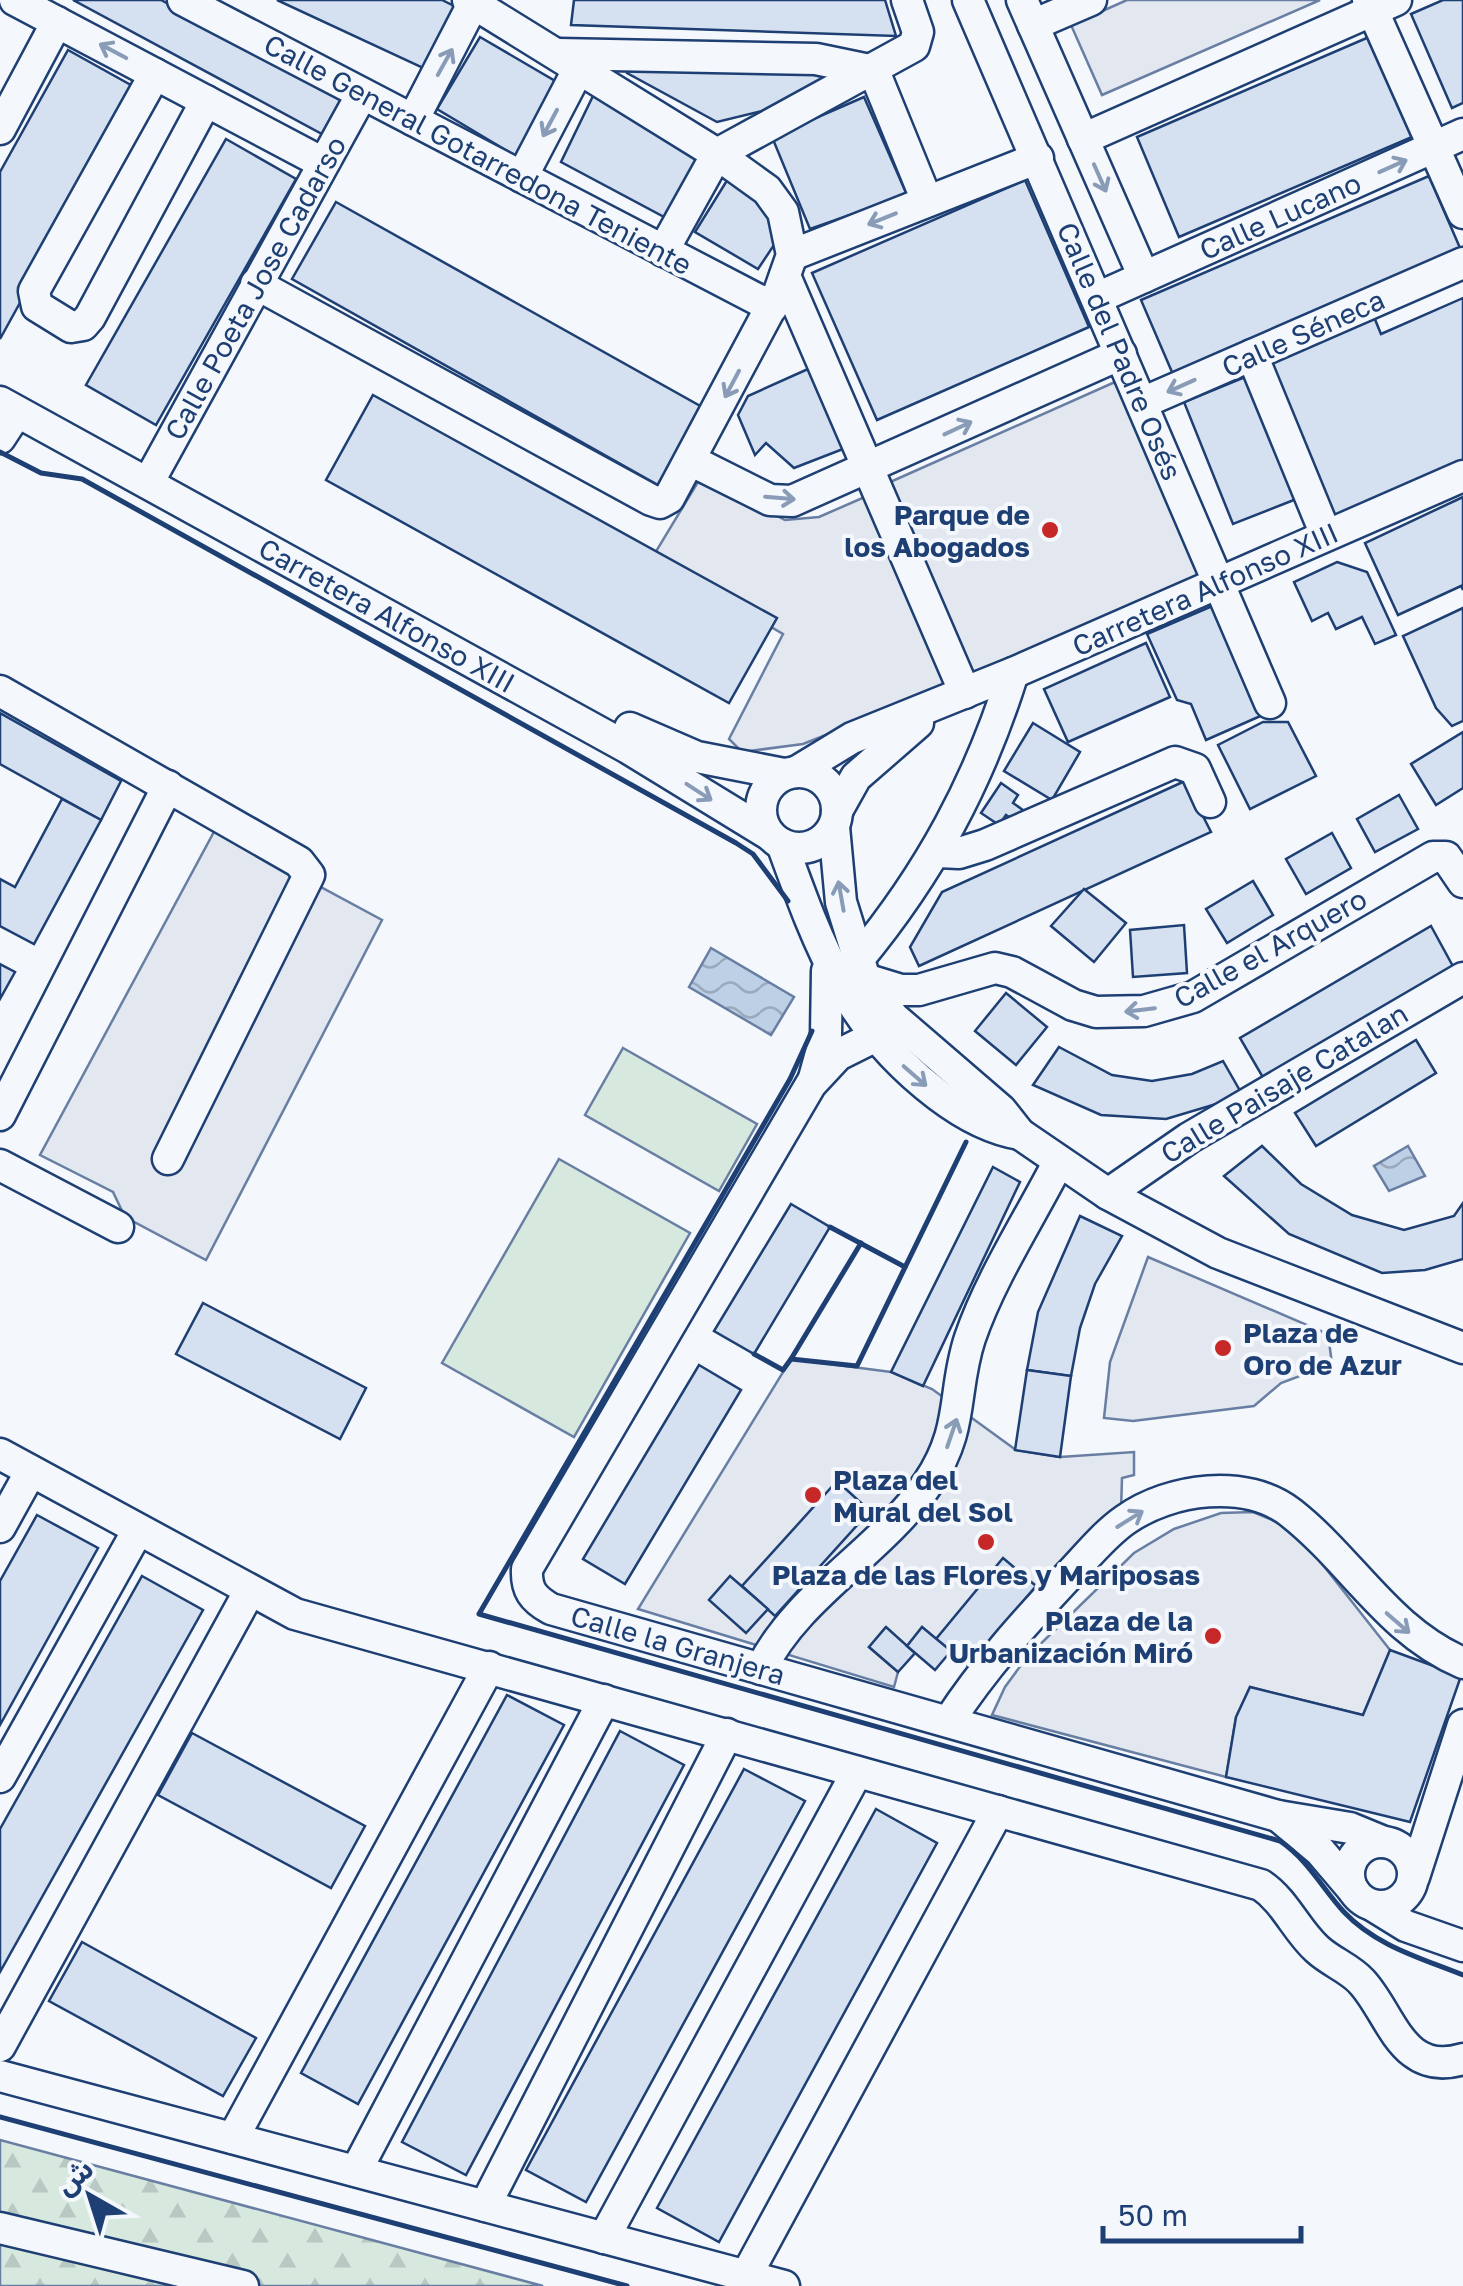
<svg xmlns="http://www.w3.org/2000/svg" width="1463" height="2286" font-family="'Golos Text','Noto Sans Arabic',sans-serif">
<defs>
<pattern id="forest-firs" width="22" height="20" patternUnits="userSpaceOnUse" patternTransform="scale(2.5)"><rect width="22" height="20" fill="#d7e8df"/><path d="M5 1l3.5 6h-7zM16 11l3.5 6h-7z" fill="#b8c8c3"/></pattern>
<pattern id="water-waves" width="16" height="10" patternUnits="userSpaceOnUse" patternTransform="scale(2.5)"><rect width="16" height="10" fill="#bed0e5"/><path d="M0 5q4-4 8 0t8 0" fill="none" stroke="#9aaabe"/></pattern>
</defs>
<rect width="100%" height="100%" fill="#f4f7fb"/>
<g fill="#d7e8df" stroke="#687fa3" stroke-width="2.5">
<polygon points="623,1048 757,1124 719,1191 585,1115"/>
<polygon points="559,1159 690,1233 574,1437 442,1363"/>
</g>
<polygon fill="url(#forest-firs)" stroke="#687fa3" stroke-width="2.5" points="0,2140 543,2286 0,2286"/>
<g fill="#e3e8f0" stroke="#687fa3" stroke-width="2.5">
<polygon points="1127,0 1320,0 1102,95 1071,25"/>
<polygon points="1124,378 1212,577 976,682 888,483"/>
<polygon points="701,477 785,520 819,517 867,496 947,687 803,744 742,752 729,739 783,634 652,558"/>
<polygon points="215,830 382,920 206,1260 125,1217 113,1192 40,1155"/>
<polygon points="1148,1257 1328,1334 1332,1364 1281,1383 1254,1406 1133,1421 1104,1418 1110,1362"/>
<polygon points="791,1359 891,1372 932,1389 1016,1450 1060,1457 1134,1452 1134,1475 1122,1478 1121,1511 1043,1593 1003,1559 936,1639 922,1627 907,1646 885,1628 869,1647 898,1672 894,1687 638,1609"/>
<polygon points="1253,1512 1282,1524 1319,1560 1390,1650 1363,1715 1250,1687 1236,1717 1226,1777 992,1715 1005,1687 1027,1657 1134,1553 1174,1529 1221,1513"/>
</g>
<g fill="url(#water-waves)" stroke="#687fa3" stroke-width="2.5">
<polygon points="711,948 794,997 771,1035 689,987"/>
<polygon points="1408,1146 1425,1176 1389,1191 1374,1166"/>
</g>
<g fill="#d5e0f0" stroke="#1d3f73" stroke-width="2.5">
<polygon points="73,0 161,0 342,98 322,134"/>
<polygon points="277,0 442,0 458,8 423,68"/>
<polygon points="574,0 885,0 896,36 571,25"/>
<polygon points="1443,0 1463,0 1463,103 1452,108 1411,14"/>
<polygon points="1376,34 1419,134 1179,237 1137,137"/>
<polygon points="480,37 562,85 519,158 437,109"/>
<polygon points="68,50 138,89 0,339 0,172"/>
<polygon points="627,59 836,73 834,81 766,110 717,122 627,73"/>
<polygon points="593,96 699,158 668,219 561,162"/>
<polygon points="864,97 907,195 810,229 772,137"/>
<polygon points="226,139 296,179 156,425 86,385"/>
<polygon points="731,174 765,193 774,245 758,269 695,232"/>
<polygon points="1429,176 1463,255 1175,379 1141,300"/>
<polygon points="1025,180 1089,327 877,420 812,273"/>
<polygon points="336,202 702,407 658,485 292,279"/>
<polygon points="1463,298 1463,463 1332,517 1268,361 1374,317 1381,334"/>
<polygon points="808,369 843,449 794,468 766,443 755,455 738,415 748,396"/>
<polygon points="1250,375 1299,498 1233,524 1184,402"/>
<polygon points="373,395 777,618 729,703 326,480"/>
<polygon points="1463,497 1463,590 1461,586 1398,615 1365,543"/>
<polygon points="1337,562 1367,572 1396,635 1375,644 1362,617 1336,629 1328,613 1312,621 1294,582"/>
<polygon points="1224,601 1265,714 1206,740 1191,704 1177,700 1147,634"/>
<polygon points="1463,608 1463,721 1452,726 1436,708 1403,636"/>
<polygon points="1146,643 1170,697 1068,742 1044,689"/>
<polygon points="0,713 121,781 101,820 0,764"/>
<polygon points="1263,722 1288,722 1316,776 1250,809 1218,745"/>
<polygon points="1033,723 1080,752 1052,800 1004,771"/>
<polygon points="1463,732 1463,788 1436,805 1411,764"/>
<polygon points="1185,781 1211,832 919,966 910,947 942,892"/>
<polygon points="1001,783 1018,795 1013,803 1023,810 1015,821 1006,815 999,825 981,813"/>
<polygon points="1399,795 1418,829 1375,852 1357,819"/>
<polygon points="62,799 101,820 34,944 0,926 0,879 15,887"/>
<polygon points="1332,833 1351,868 1306,894 1286,859"/>
<polygon points="1253,881 1273,915 1227,943 1206,909"/>
<polygon points="1084,889 1126,923 1094,962 1051,926"/>
<polygon points="1184,925 1187,973 1133,977 1130,930"/>
<polygon points="1431,926 1455,970 1265,1081 1240,1038"/>
<polygon points="0,964 15,972 0,999"/>
<polygon points="1006,993 1047,1027 1016,1065 975,1031"/>
<polygon points="1416,1040 1436,1073 1316,1146 1295,1113"/>
<polygon points="1059,1047 1112,1075 1152,1081 1192,1074 1223,1061 1243,1096 1166,1119 1101,1115 1033,1085"/>
<polygon points="1262,1146 1301,1184 1352,1215 1404,1230 1454,1216 1463,1203 1463,1259 1425,1270 1382,1273 1289,1234 1224,1176"/>
<polygon points="993,1167 1020,1182 923,1386 891,1372"/>
<polygon points="791,1204 830,1227 754,1354 714,1331"/>
<polygon points="1080,1216 1122,1236 1095,1284 1080,1328 1071,1376 1027,1370 1038,1312"/>
<polygon points="203,1303 366,1388 340,1439 176,1354"/>
<polygon points="699,1365 741,1390 625,1584 583,1559"/>
<polygon points="1027,1370 1071,1376 1060,1457 1015,1450"/>
<polygon points="837,1481 870,1511 775,1616 742,1586"/>
<polygon points="37,1515 98,1548 0,1725 0,1581"/>
<polygon points="1003,1558 1036,1586 969,1666 936,1639"/>
<polygon points="142,1576 203,1610 0,1972 0,1829"/>
<polygon points="730,1576 768,1609 746,1633 709,1600"/>
<polygon points="886,1627 915,1653 898,1672 869,1647"/>
<polygon points="922,1627 951,1651 935,1670 907,1646"/>
<polygon points="1390,1650 1461,1676 1410,1822 1226,1777 1236,1717 1250,1687 1363,1715"/>
<polygon points="507,1695 564,1725 358,2104 301,2073"/>
<polygon points="620,1731 684,1765 466,2175 402,2142"/>
<polygon points="192,1733 365,1826 331,1888 158,1795"/>
<polygon points="744,1769 805,1801 586,2202 526,2170"/>
<polygon points="876,1809 937,1843 719,2242 657,2208"/>
<polygon points="82,1942 256,2038 223,2096 49,2001"/>
</g>
<g fill="none" stroke-linecap="round" stroke-linejoin="round">
<defs>
<g id="minor">
<polyline points="15,0 323,163"/>
<polyline points="183,0 772,307"/>
<polyline points="968,0 1270,703"/>
<polyline points="1022,0 1144,277"/>
<polyline points="1368,0 1463,213"/>
<polyline points="1033,25 1091,0"/>
<polyline points="558,54 816,59 874,71"/>
<polyline points="874,71 927,201"/>
<polyline points="155,74 34,291 37,306 71,327 83,325 90,317 206,101"/>
<polyline points="413,120 475,0"/>
<polyline points="0,129 57,22"/>
<polyline points="1083,139 1396,0"/>
<polyline points="522,177 579,68"/>
<polyline points="663,251 717,154 914,46 918,32 907,0"/>
<polyline points="792,255 1038,158"/>
<polyline points="785,276 965,693"/>
<polyline points="256,284 651,500 660,503 669,498 779,292 792,255 783,212 767,190 717,154 468,0"/>
<polyline points="1097,298 1463,134"/>
<polyline points="1252,355 1326,535"/>
<polyline points="0,402 628,748 770,835"/>
<polyline points="1142,403 1463,263"/>
<polyline points="0,438 17,412"/>
<polyline points="692,461 770,500 792,501 1121,354"/>
<polyline points="148,483 362,94"/>
<polyline points="0,691 299,862 309,875 168,1159"/>
<polyline points="630,728 697,757 784,774"/>
<polyline points="796,772 852,738 1013,673 1463,476"/>
<circle cx="799" cy="810" r="38"/>
<polyline points="837,811 856,777 918,723"/>
<polyline points="834,827 841,902 865,979 893,1017 1001,1110 1020,1134 1108,1194 1218,1253 1463,1348"/>
<path d="M782 844C819 946 847 1026 938 1095 963 1114 989 1129 1020 1134"/>
<polyline points="938,852 959,853 985,845 1175,762 1195,769 1210,802"/>
<path d="M857 961C930 873 979 782 1013 673"/>
<polyline points="865,979 901,990 919,990 995,968 1012,972 1073,1005 1096,1012 1144,1011 1193,997 1433,857 1446,857 1463,882"/>
<path d="M874 1037 838 1055 811 1084 527 1569C526 1590 533 1599 551 1609L1278 1816 1350 1828 1384 1842"/>
<polyline points="814,1078 826,1035 827,971"/>
<polyline points="0,1115 168,786"/>
<polyline points="0,1165 118,1227"/>
<polyline points="1108,1194 1189,1138 1463,978"/>
<path d="M0 1454 295 1614 1261 1885C1285 1901 1296 1930 1317 1949 1331 1962 1349 1968 1361 1981 1391 2012 1401 2078 1463 2059"/>
<polyline points="0,1527 31,1471"/>
<path d="M761 1669C798 1594 880 1553 928 1483 965 1428 952 1392 970 1338 991 1277 1030 1218 1059 1161"/>
<path d="M949 1721C984 1667 1027 1620 1071 1573 1088 1555 1105 1534 1125 1520 1170 1488 1247 1478 1291 1513 1353 1562 1388 1631 1463 1663"/>
<polyline points="0,1777 138,1530"/>
<polyline points="1278,1816 1320,1851 1354,1891"/>
<circle cx="1381" cy="1874" r="32"/>
<polyline points="1414,1877 1463,1725"/>
<polyline points="1372,1905 1406,1926 1463,1946"/>
<polyline points="0,2046 249,1592"/>
<polyline points="0,2076 784,2286"/>
<polyline points="233,2138 489,1667"/>
<polyline points="356,2171 604,1700"/>
<polyline points="485,2206 727,1734"/>
<polyline points="0,2228 243,2286"/>
<polyline points="604,2238 857,1772"/>
<polyline points="746,2276 998,1811"/>
</g>
</defs>
<use href="#minor" stroke="#1d3f73" stroke-width="35"/>
<use href="#minor" stroke="#f4f7fb" stroke-width="30"/>
<g stroke="#1d3f73" stroke-width="5">
<polyline points="0,452 41,473 82,479 736,843 753,854 788,901"/>
<path d="M812 1031 790 1079 479 1614 1280 1841C1308 1860 1322 1888 1344 1912 1376 1946 1421 1958 1463 1975"/>
<polyline points="830,1227 905,1267"/>
<polyline points="754,1354 783,1370 791,1359 857,1366 966,1142"/>
<polyline points="791,1359 861,1243"/>
<polyline points="0,2117 627,2286"/>
</g>
</g>
<defs><path id="oneway-shaft" d="M-6 0H5M1.5-3L5.5 0L1.5 3" fill="none" stroke-width="1.6" stroke-linecap="round" stroke-linejoin="round" transform="scale(2.5)"/></defs>
<g stroke="#889bb7">
<use href="#oneway-shaft" transform="translate(113 51) rotate(-152)"/>
<use href="#oneway-shaft" transform="translate(445 62) rotate(-61)"/>
<use href="#oneway-shaft" transform="translate(550 123) rotate(118)"/>
<use href="#oneway-shaft" transform="translate(1393 166) rotate(-24)"/>
<use href="#oneway-shaft" transform="translate(1100 178) rotate(66)"/>
<use href="#oneway-shaft" transform="translate(882 219) rotate(158)"/>
<use href="#oneway-shaft" transform="translate(732 384) rotate(118)"/>
<use href="#oneway-shaft" transform="translate(1181 386) rotate(156)"/>
<use href="#oneway-shaft" transform="translate(958 428) rotate(-25)"/>
<use href="#oneway-shaft" transform="translate(780 498) rotate(5)"/>
<use href="#oneway-shaft" transform="translate(699 792) rotate(33)"/>
<use href="#oneway-shaft" transform="translate(841 896) rotate(-100)"/>
<use href="#oneway-shaft" transform="translate(1140 1010) rotate(173)"/>
<use href="#oneway-shaft" transform="translate(915 1076) rotate(41)"/>
<use href="#oneway-shaft" transform="translate(952 1433) rotate(-71)"/>
<use href="#oneway-shaft" transform="translate(1130 1519) rotate(-32)"/>
<use href="#oneway-shaft" transform="translate(1398 1623) rotate(41)"/>
</g>
<g fill="#c62828" stroke="#f4f7fb" stroke-width="4">
<circle cx="1050" cy="530" r="10"/>
<circle cx="1223" cy="1348" r="10"/>
<circle cx="813" cy="1495" r="10"/>
<circle cx="986" cy="1542" r="10"/>
<circle cx="1213" cy="1636" r="10"/>
</g>
<g text-anchor="middle" dominant-baseline="central" stroke-width="8" stroke-linejoin="round" paint-order="stroke">
<g font-size="28" fill="#1d3f73" stroke="#f4f7fb">
<text transform="translate(478 154) rotate(28)">Calle General Gotarredona Teniente</text>
<text transform="translate(1280 216) rotate(-24)">Calle Lucano</text>
<text transform="translate(255 288) rotate(-61)">Calle Poeta Jose Cadarso</text>
<text transform="translate(1303 333) rotate(-24)">Calle Séneca</text>
<text transform="translate(1120 351) rotate(67)">Calle del Padre Osés</text>
<text transform="translate(1205 589) rotate(-24)">Carretera Alfonso XIII</text>
<text transform="translate(387 615) rotate(29)">Carretera Alfonso XIII</text>
<text transform="translate(1270 948) rotate(-29)">Calle el Arquero</text>
<text transform="translate(1284 1083) rotate(-31)">Calle Paisaje Catalan</text>
<text transform="translate(678 1645) rotate(16)">Calle la Granjera</text>
</g>
<g font-size="28" font-weight="bold" fill="#1d3f73" stroke="#f4f7fb" text-anchor="end">
<text x="1030" y="514">Parque de<tspan x="1030" dy="32">los Abogados</tspan></text>
<text x="1243" y="1332" text-anchor="start">Plaza de<tspan x="1243" dy="32">Oro de Azur</tspan></text>
<text x="833" y="1479" text-anchor="start">Plaza del<tspan x="833" dy="32">Mural del Sol</tspan></text>
<text x="986" y="1574" text-anchor="middle">Plaza de las Flores y Mariposas</text>
<text x="1193" y="1620">Plaza de la<tspan x="1193" dy="32">Urbanización Miró</tspan></text>
</g>
</g>
<g transform="translate(90 2196) rotate(321)" stroke="#f4f7fb" stroke-width="8" paint-order="stroke">
<path d="M0-8L18 38L0 25L-18 38Z" fill="#1d3f73"/>
<text y="-15" font-size="28" font-weight="bold" text-anchor="middle" fill="#1d3f73">ش</text>
</g>
<path d="M1103 2226v15h198v-15" fill="none" stroke="#1d3f73" stroke-width="5"/>
<text x="1118" y="2226" font-size="30" fill="#1d3f73" stroke="#f4f7fb" stroke-width="8" paint-order="stroke">50 m</text>
</svg>
